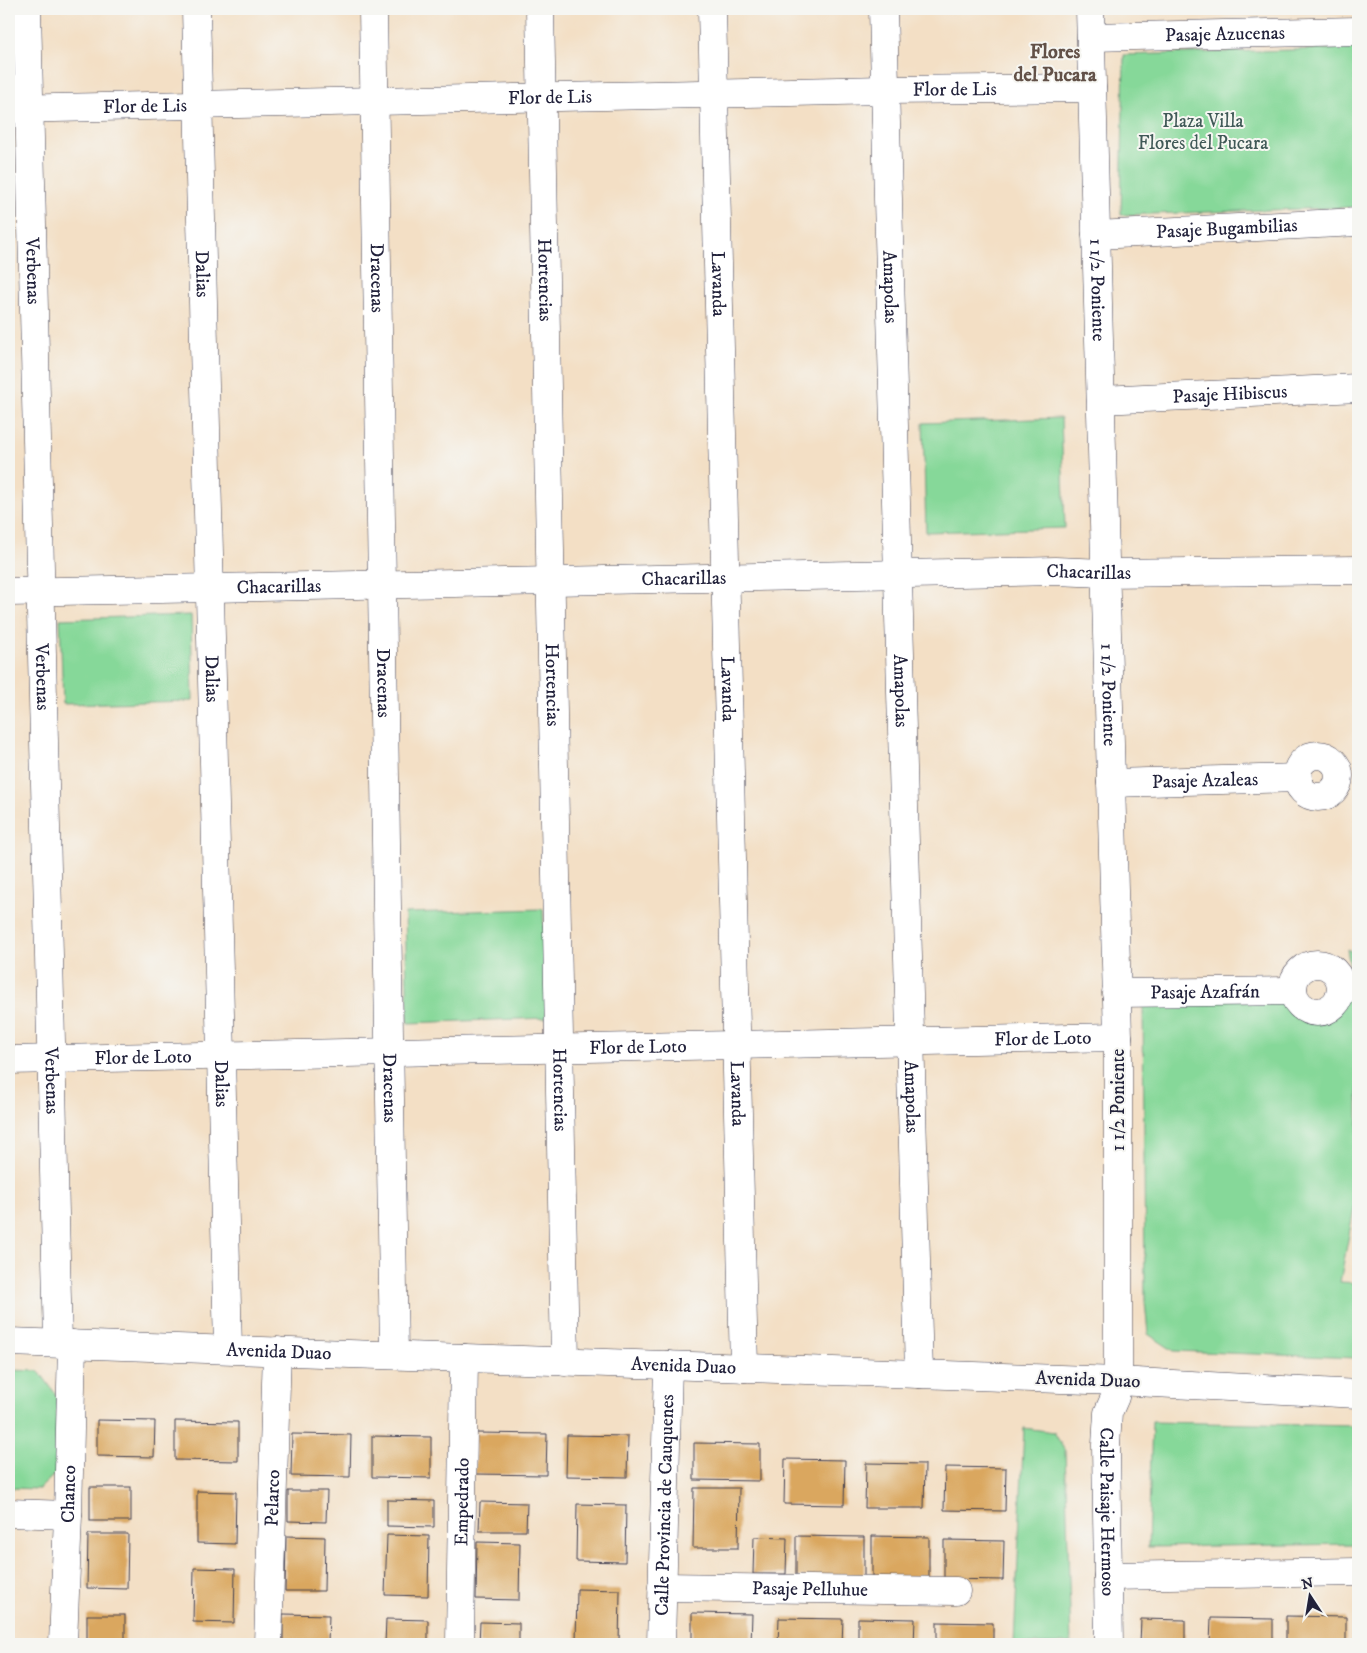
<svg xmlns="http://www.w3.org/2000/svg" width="1367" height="1653" font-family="'IM FELL DW Pica',serif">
<rect width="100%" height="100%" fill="#f6f6f2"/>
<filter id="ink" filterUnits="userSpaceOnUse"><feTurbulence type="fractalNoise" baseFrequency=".02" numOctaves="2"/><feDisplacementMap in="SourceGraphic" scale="10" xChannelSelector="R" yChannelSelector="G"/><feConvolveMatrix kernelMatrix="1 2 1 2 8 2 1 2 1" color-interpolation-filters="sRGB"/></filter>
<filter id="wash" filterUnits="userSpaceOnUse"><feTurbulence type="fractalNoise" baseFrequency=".0096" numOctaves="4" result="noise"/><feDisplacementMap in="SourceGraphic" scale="20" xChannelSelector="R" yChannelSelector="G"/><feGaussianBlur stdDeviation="1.12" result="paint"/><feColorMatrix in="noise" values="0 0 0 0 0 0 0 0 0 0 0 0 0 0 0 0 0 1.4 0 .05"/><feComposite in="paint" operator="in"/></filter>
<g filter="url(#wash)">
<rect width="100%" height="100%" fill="#f3dfc5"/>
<g fill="#86d899" stroke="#547d6a">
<polygon points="1358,48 1358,207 1121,215 1124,55"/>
<polygon points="1061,418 1065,528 926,532 923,423"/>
<polygon points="191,615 193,701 63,704 60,619"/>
<polygon points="543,909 547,1018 408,1023 405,913"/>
<polygon points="1347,949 1358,955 1358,1187 1340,1282 1358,1283 1358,1358 1174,1351 1148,1334 1145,1301 1143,995 1290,998 1303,1011 1325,1010 1345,998 1352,979"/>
<polygon points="9,1370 39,1371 57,1396 55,1474 39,1489 9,1488"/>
<polygon points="1152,1422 1358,1426 1358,1544 1148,1547"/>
<polygon points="1024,1428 1054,1432 1065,1451 1071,1644 1014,1644"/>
</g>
<g id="blocks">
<g fill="#daa75f">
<polygon points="97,1420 155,1421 154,1457 97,1456"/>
<polygon points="175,1421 238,1422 238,1461 175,1460"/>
<polygon points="476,1433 547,1434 546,1475 475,1474"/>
<polygon points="292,1434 351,1435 350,1477 291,1476"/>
<polygon points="567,1435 628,1436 627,1477 566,1476"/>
<polygon points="372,1436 431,1437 431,1478 372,1477"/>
<polygon points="694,1443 760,1444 760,1481 694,1480"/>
<polygon points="785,1459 845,1460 844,1505 784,1504"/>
<polygon points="866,1463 925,1464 924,1508 865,1508"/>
<polygon points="945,1467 1006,1468 1005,1511 944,1510"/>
<rect x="90" y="1487" width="41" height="34"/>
<polygon points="694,1488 739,1488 738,1548 693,1548"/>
<polygon points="197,1491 236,1492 235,1544 197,1543"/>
<polygon points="288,1491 327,1491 326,1522 288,1521"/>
<polygon points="387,1500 434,1501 434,1527 387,1526"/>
<polygon points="480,1502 527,1503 526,1531 479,1531"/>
<polygon points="577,1504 626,1505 625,1562 576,1561"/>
<polygon points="88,1534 128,1534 127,1589 87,1588"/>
<polygon points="387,1535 429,1536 428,1596 385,1595"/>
<polygon points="286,1536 325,1537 324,1591 285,1591"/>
<polygon points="796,1536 864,1537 864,1578 796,1577"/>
<polygon points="872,1536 929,1537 929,1579 872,1578"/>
<polygon points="754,1537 787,1538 786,1574 753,1574"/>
<polygon points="944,1540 1004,1541 1003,1580 944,1579"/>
<polygon points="477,1542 520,1543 519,1600 476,1599"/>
<polygon points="194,1568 235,1569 234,1623 193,1622"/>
<polygon points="577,1589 620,1590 619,1644 576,1644"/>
<polygon points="692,1613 752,1614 751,1644 692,1644"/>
<polygon points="283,1614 329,1615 328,1644 283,1644"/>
<rect x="87" y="1615" width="38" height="29"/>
<polygon points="1286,1616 1346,1617 1346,1644 1286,1644"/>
<polygon points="779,1618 843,1619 842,1644 778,1644"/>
<polygon points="858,1618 915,1619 914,1644 858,1644"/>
<polygon points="1211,1618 1273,1619 1273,1644 1210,1644"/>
<polygon points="386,1619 428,1620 428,1644 385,1644"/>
<polygon points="1141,1619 1185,1620 1185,1644 1140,1644"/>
<polygon points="480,1622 519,1623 519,1644 479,1644"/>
<polygon points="937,1622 993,1623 993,1644 937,1644"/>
</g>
</g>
</g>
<g filter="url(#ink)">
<use href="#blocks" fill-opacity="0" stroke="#413e50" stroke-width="1"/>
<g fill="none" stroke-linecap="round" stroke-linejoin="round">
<defs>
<g id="street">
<path id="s1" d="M27 9 58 1343"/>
<path id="s2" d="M196 9 228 1349"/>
<path id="s3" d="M373 9 394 1355"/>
<path id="s4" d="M540 9 565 1362"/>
<path id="s5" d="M712 9 744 1368"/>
<path id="s6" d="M883 9 919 1374"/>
<path id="s7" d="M1091 37 1358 31"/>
<path id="s8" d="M9 109 885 90 1092 88"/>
<path id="s9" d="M1096 235 1358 222"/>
<path id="s10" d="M1101 400 1358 388"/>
<path id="s11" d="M9 592 1055 571 1105 573 1358 570"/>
<circle cx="1318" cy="776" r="21"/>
<path id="s12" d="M1111 783 1298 778"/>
<circle cx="1317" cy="988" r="24"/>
<path id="s13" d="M1116 993 1293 991"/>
<path id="s14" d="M9 1060 1118 1037"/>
<polyline points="1118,1381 1358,1394"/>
<polyline points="9,1513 68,1515"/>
<polyline points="1108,1576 1358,1572"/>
<path id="s15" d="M662 1587 956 1591"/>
<path id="s16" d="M63 1644 68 1515 72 1344"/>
<path id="s17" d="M268 1644 277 1351"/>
<path id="s18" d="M460 1644 464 1358"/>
<path id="s19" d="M661 1644 668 1365"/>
</g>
<g id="secondary">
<path id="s20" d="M1090 9 1118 1037V1381L1115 1397 1108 1413 1106 1445 1109 1644"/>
<path id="s21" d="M9 1342 1118 1381"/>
</g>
</defs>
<use href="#street" stroke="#413e50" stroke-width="29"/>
<use href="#secondary" stroke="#413e50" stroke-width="29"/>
<use href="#street" stroke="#fff" stroke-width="28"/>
<use href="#secondary" stroke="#fff" stroke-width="28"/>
</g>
</g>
<g text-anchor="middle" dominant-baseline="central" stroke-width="4" stroke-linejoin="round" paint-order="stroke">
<g font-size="19" fill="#22223b" stroke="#f6f6f2">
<text stroke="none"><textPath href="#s7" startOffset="134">Pasaje Azucenas</textPath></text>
<text stroke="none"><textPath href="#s8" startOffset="946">Flor de Lis</textPath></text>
<text stroke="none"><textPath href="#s8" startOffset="541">Flor de Lis</textPath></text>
<text stroke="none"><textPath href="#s8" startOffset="136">Flor de Lis</textPath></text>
<text stroke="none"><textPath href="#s9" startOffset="131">Pasaje Bugambilias</textPath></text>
<text stroke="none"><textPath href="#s1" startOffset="262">Verbenas</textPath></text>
<text stroke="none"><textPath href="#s2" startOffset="265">Dalias</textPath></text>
<text stroke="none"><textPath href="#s3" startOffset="269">Dracenas</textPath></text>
<text stroke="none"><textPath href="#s4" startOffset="271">Hortencias</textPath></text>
<text stroke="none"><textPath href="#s5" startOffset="275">Lavanda</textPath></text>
<text stroke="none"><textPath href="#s6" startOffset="278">Amapolas</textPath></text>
<text stroke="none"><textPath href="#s20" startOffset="281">1 1/2 Poniente</textPath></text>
<text stroke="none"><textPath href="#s10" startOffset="129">Pasaje Hibiscus</textPath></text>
<text stroke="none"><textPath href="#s11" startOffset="1080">Chacarillas</textPath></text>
<text stroke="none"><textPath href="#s11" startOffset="675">Chacarillas</textPath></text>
<text stroke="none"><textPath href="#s11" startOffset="270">Chacarillas</textPath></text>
<text stroke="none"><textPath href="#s1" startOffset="668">Verbenas</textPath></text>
<text stroke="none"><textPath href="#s2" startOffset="670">Dalias</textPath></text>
<text stroke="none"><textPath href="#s3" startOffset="674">Dracenas</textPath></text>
<text stroke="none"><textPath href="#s4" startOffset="676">Hortencias</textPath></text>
<text stroke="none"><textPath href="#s5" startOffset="680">Lavanda</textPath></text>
<text stroke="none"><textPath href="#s6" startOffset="682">Amapolas</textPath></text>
<text stroke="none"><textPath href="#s20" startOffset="686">1 1/2 Poniente</textPath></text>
<text stroke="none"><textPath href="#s12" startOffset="94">Pasaje Azaleas</textPath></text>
<text stroke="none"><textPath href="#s13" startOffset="89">Pasaje Azafrán</textPath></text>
<text stroke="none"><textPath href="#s14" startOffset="1034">Flor de Loto</textPath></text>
<text stroke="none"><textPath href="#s14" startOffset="629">Flor de Loto</textPath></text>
<text stroke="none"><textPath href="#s14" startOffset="134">Flor de Loto</textPath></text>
<text stroke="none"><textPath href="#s1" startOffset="1072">Verbenas</textPath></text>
<text stroke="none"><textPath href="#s2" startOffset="1075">Dalias</textPath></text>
<text stroke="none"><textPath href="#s3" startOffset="1079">Dracenas</textPath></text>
<text stroke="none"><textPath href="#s4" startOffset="1081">Hortencias</textPath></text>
<text stroke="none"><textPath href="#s5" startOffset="1085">Lavanda</textPath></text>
<text stroke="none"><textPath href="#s6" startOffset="1088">Amapolas</textPath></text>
<text transform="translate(1118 1100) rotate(-90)">1 1/2 Poniente</text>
<text stroke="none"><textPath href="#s21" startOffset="270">Avenida Duao</textPath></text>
<text stroke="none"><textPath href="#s21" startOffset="675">Avenida Duao</textPath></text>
<text transform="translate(1088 1380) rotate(2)">Avenida Duao</text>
<text stroke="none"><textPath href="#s16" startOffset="150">Chanco</textPath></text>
<text stroke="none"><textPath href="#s17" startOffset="146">Pelarco</textPath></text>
<text stroke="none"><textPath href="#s18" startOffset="142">Empedrado</textPath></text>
<text stroke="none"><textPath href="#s19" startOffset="139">Calle Provincia de Cauquenes</textPath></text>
<text stroke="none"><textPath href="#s20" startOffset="1505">Calle Paisaje Hermoso</textPath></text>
<text stroke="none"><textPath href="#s15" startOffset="148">Pasaje Pelluhue</textPath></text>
</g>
<g font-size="19" fill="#405957" stroke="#f6f6f2">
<text x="1203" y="121">Plaza Villa<tspan x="1203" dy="22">Flores del Pucara</tspan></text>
</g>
<g font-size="20" font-weight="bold" fill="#625148" stroke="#f6f6f2">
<text x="1055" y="52">Flores<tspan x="1055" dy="23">del Pucara</tspan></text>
</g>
</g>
<rect width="1367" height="1653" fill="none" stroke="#f6f6f2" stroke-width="30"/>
<g transform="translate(1310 1596) rotate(348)" stroke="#f6f6f2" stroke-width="4" paint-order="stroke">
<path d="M0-4L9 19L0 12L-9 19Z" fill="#22223b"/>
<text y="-8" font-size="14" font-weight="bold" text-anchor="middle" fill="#22223b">N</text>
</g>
</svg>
